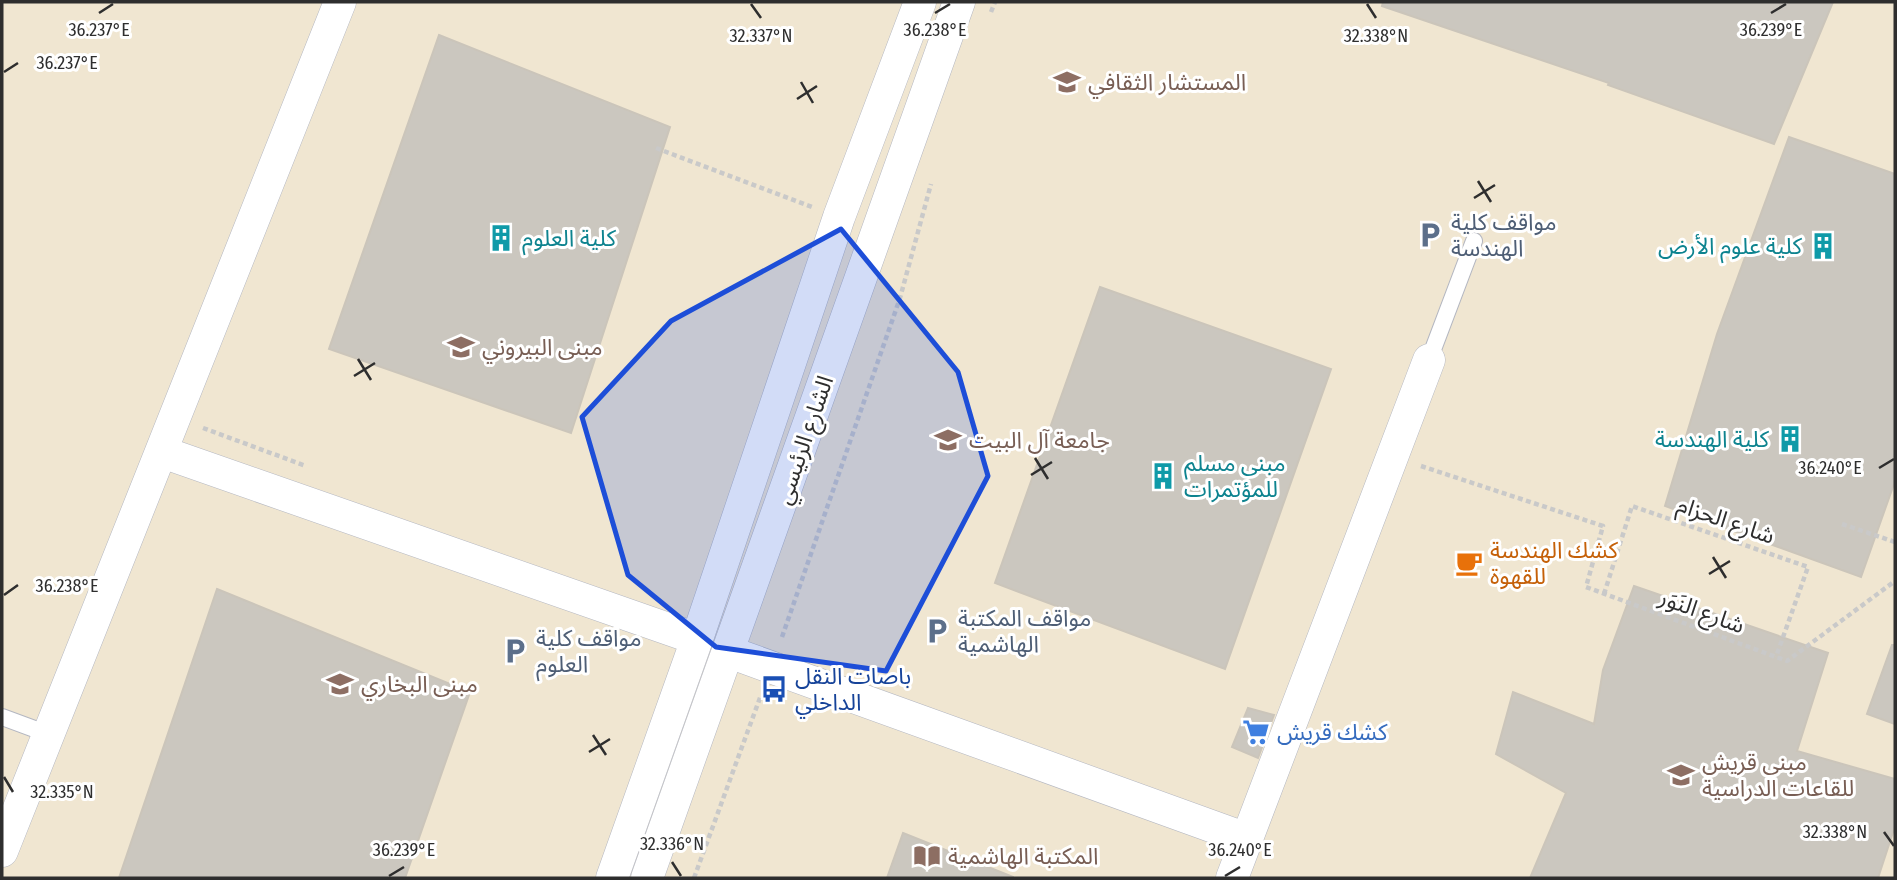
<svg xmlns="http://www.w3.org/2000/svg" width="1897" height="880" font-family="'Fira Sans Condensed','Noto Sans Arabic',sans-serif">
<rect width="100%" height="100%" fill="#efe9e1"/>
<rect fill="#f0e6d1" x="2" y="2" width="1893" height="876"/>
<g fill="#cbc7bf" stroke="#cbc5ba" stroke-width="2">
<polygon points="1383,2 1833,2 1774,144 1608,85 1609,83 1382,6"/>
<polygon points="439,35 670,127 571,433 329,349"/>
<polygon points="1789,137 1895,174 1895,481 1861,577 1665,506 1717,334"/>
<polygon points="1100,287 1331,369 1225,669 995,583"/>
<polygon points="1634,586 1828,653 1797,751 1895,779 1895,826 1878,878 1530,878 1566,793 1496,754 1513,692 1594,724 1603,670"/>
<polygon points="217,589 470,692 405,878 119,878"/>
<polygon points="1892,645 1895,645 1895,724 1867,714"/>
<polygon points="1248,708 1274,715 1258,758 1232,747"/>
<polygon points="903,833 1013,877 1013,878 887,878"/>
</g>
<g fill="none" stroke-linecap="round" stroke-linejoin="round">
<defs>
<g id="lane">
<polyline points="1429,360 1474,241"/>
<polyline points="2,717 48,734"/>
</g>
<g id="street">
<polyline points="162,452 697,639"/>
<polyline points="729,652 1247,839"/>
<polyline points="2,851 340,2"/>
<polyline points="612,878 697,639 839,217 920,2"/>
<polyline points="647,878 959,2"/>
<polyline points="1232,878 1429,360"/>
</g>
</defs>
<use href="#lane" stroke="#b4b7c1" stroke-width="18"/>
<use href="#street" stroke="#b4b7c1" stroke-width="33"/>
<g stroke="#c9c9c9" stroke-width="4.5" stroke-dasharray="5 3.5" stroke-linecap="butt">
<polyline points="991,12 995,2"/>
<polyline points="656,148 812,207"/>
<polyline points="203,428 306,466"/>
<polyline points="1421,466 1603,526 1586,587 1787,661 1895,581"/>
<polyline points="1842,524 1895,542"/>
<polyline points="1604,594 1632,506 1808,567 1776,657"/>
<polyline points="782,637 900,298 931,184"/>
<polyline points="694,878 761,695"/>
</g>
<use href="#lane" stroke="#fff" stroke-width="16"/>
<use href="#street" stroke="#fff" stroke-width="32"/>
</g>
<path fill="#1d4ed8" fill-opacity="0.2" stroke="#1d4ed8" stroke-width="5" stroke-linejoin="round" d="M841 229 958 372 988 476 886 671 716 647 628 575 582 417 671 321Z"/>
<path fill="none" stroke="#2e2e2e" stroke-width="2.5" d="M751 4 761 18M1367 4 1376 18M99 13 113 4M935 13 950 4M1771 13 1786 4M4 72 18 63M801 82 813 103M797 99 817 86M1478 181 1491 202M1474 198 1495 185M358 359 371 380M354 376 375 363M1035 458 1048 479M1879 468 1894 459M1031 475 1052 462M1713 557 1726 578M1709 574 1730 561M4 595 18 585M593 735 606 755M589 752 610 739M4 777 13 792M1884 832 1894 846M672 862 681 876M389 876 404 867M1225 876 1240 867"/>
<defs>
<symbol id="university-bare" viewBox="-9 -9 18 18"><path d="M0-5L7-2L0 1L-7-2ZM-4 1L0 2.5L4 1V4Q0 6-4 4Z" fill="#8d6e63" stroke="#fff" stroke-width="2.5" paint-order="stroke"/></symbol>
<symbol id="parking-bare" viewBox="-9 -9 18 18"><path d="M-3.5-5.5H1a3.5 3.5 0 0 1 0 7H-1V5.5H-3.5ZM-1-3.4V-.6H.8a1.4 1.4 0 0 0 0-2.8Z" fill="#5c6f8a" stroke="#fff" stroke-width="2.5" paint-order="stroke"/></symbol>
<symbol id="building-bare" viewBox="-9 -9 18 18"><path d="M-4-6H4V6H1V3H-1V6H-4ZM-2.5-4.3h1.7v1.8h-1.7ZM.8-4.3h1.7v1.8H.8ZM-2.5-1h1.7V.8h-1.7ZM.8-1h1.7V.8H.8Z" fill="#0f9aa8" stroke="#fff" stroke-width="2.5" paint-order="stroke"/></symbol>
<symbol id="cafe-bare" viewBox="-9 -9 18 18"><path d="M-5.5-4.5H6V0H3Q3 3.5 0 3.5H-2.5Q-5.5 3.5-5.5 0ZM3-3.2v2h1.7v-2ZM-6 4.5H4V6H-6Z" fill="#e8710a" stroke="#fff" stroke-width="2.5" paint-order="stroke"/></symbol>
<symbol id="bus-bare" viewBox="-9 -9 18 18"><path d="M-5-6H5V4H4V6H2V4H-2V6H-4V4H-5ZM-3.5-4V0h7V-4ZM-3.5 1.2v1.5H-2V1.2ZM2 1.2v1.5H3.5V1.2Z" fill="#1a4fb4" stroke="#fff" stroke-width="2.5" paint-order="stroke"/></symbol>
<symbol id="supermarket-bare" viewBox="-9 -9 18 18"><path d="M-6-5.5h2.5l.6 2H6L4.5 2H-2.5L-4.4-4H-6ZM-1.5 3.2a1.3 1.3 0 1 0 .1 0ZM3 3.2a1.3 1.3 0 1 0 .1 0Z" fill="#3f7fe0" stroke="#fff" stroke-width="2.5" paint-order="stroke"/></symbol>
<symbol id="library-bare" viewBox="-9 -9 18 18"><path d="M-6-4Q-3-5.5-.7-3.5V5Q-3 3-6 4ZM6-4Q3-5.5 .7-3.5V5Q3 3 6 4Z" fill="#8d6e63" stroke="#fff" stroke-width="2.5" paint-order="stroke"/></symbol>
</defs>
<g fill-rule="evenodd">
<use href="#university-bare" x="1048" y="63" width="38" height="38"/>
<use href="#parking-bare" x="1411" y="216" width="38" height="38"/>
<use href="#building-bare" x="482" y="219" width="38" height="38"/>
<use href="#building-bare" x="1804" y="227" width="38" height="38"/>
<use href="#university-bare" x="442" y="328" width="38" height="38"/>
<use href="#building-bare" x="1771" y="420" width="38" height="38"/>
<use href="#university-bare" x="929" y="421" width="38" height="38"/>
<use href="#building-bare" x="1144" y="457" width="38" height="38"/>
<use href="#cafe-bare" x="1450" y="544" width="38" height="38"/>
<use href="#parking-bare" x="918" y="612" width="38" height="38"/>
<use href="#parking-bare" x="496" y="632" width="38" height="38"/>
<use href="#university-bare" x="321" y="665" width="38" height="38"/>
<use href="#bus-bare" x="755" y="670" width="38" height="38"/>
<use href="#supermarket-bare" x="1237" y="713" width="38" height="38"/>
<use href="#university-bare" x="1662" y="756" width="38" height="38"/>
<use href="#library-bare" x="908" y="837" width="38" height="38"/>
</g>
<g text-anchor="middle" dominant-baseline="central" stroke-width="6" stroke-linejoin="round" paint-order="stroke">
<g font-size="23" fill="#785e54" stroke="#fff" text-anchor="start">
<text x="1088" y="82">المستشار الثقافي</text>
<text x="482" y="347">مبنى البيروني</text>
<text x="969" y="440">جامعة آل البيت</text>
<text x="361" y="684">مبنى البخاري</text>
<text x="1702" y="762">مبنى قريش<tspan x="1702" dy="26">للقاعات الدراسية</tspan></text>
<text x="948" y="856">المكتبة الهاشمية</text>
</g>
<g font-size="23" fill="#4e5e75" stroke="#fff" text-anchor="start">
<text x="1451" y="222">مواقف كلية<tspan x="1451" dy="26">الهندسة</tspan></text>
<text x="958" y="618">مواقف المكتبة<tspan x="958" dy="26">الهاشمية</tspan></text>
<text x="536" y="638">مواقف كلية<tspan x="536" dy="26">العلوم</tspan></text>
</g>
<g font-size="23" fill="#0d838f" stroke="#fff" text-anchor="start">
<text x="522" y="238">كلية العلوم</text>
<text x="1802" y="246" text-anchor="end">كلية علوم الأرض</text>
<text x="1769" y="439" text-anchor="end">كلية الهندسة</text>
<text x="1184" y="463">مبنى مسلم<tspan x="1184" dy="26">للمؤتمرات</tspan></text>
</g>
<g font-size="23" fill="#2e2e2e" stroke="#fff">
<text transform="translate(804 440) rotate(-71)">الشارع الرئيسي</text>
<text transform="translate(1726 520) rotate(19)">شارع الحزام</text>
<text transform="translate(1702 611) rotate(20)">شارع النَوَر</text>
</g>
<g font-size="23" fill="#c56008" stroke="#fff" text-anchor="start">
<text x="1490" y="550">كشك الهندسة<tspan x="1490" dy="26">للقهوة</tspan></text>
</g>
<g font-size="23" fill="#164399" stroke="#fff" text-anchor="start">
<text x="795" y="676">باصات النقل<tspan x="795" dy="26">الداخلي</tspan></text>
</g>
<g font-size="23" fill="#366cbe" stroke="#fff" text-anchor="start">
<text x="1277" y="732">كشك قريش</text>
</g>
</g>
<g font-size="18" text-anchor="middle" fill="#2e2e2e" stroke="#fff" stroke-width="6" stroke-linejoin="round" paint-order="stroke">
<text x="99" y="36">36.237°E</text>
<text x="935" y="36">36.238°E</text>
<text x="1771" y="36">36.239°E</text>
<text x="761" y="42">32.337°N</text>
<text x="1376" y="42">32.338°N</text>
<text x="67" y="69">36.237°E</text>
<text x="1830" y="474">36.240°E</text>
<text x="67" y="592">36.238°E</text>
<text x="62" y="798">32.335°N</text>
<text x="1835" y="838">32.338°N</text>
<text x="672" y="850">32.336°N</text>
<text x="404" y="856">36.239°E</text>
<text x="1240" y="856">36.240°E</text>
</g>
<rect width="1897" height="880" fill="none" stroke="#2e2e2e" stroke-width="7"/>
</svg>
